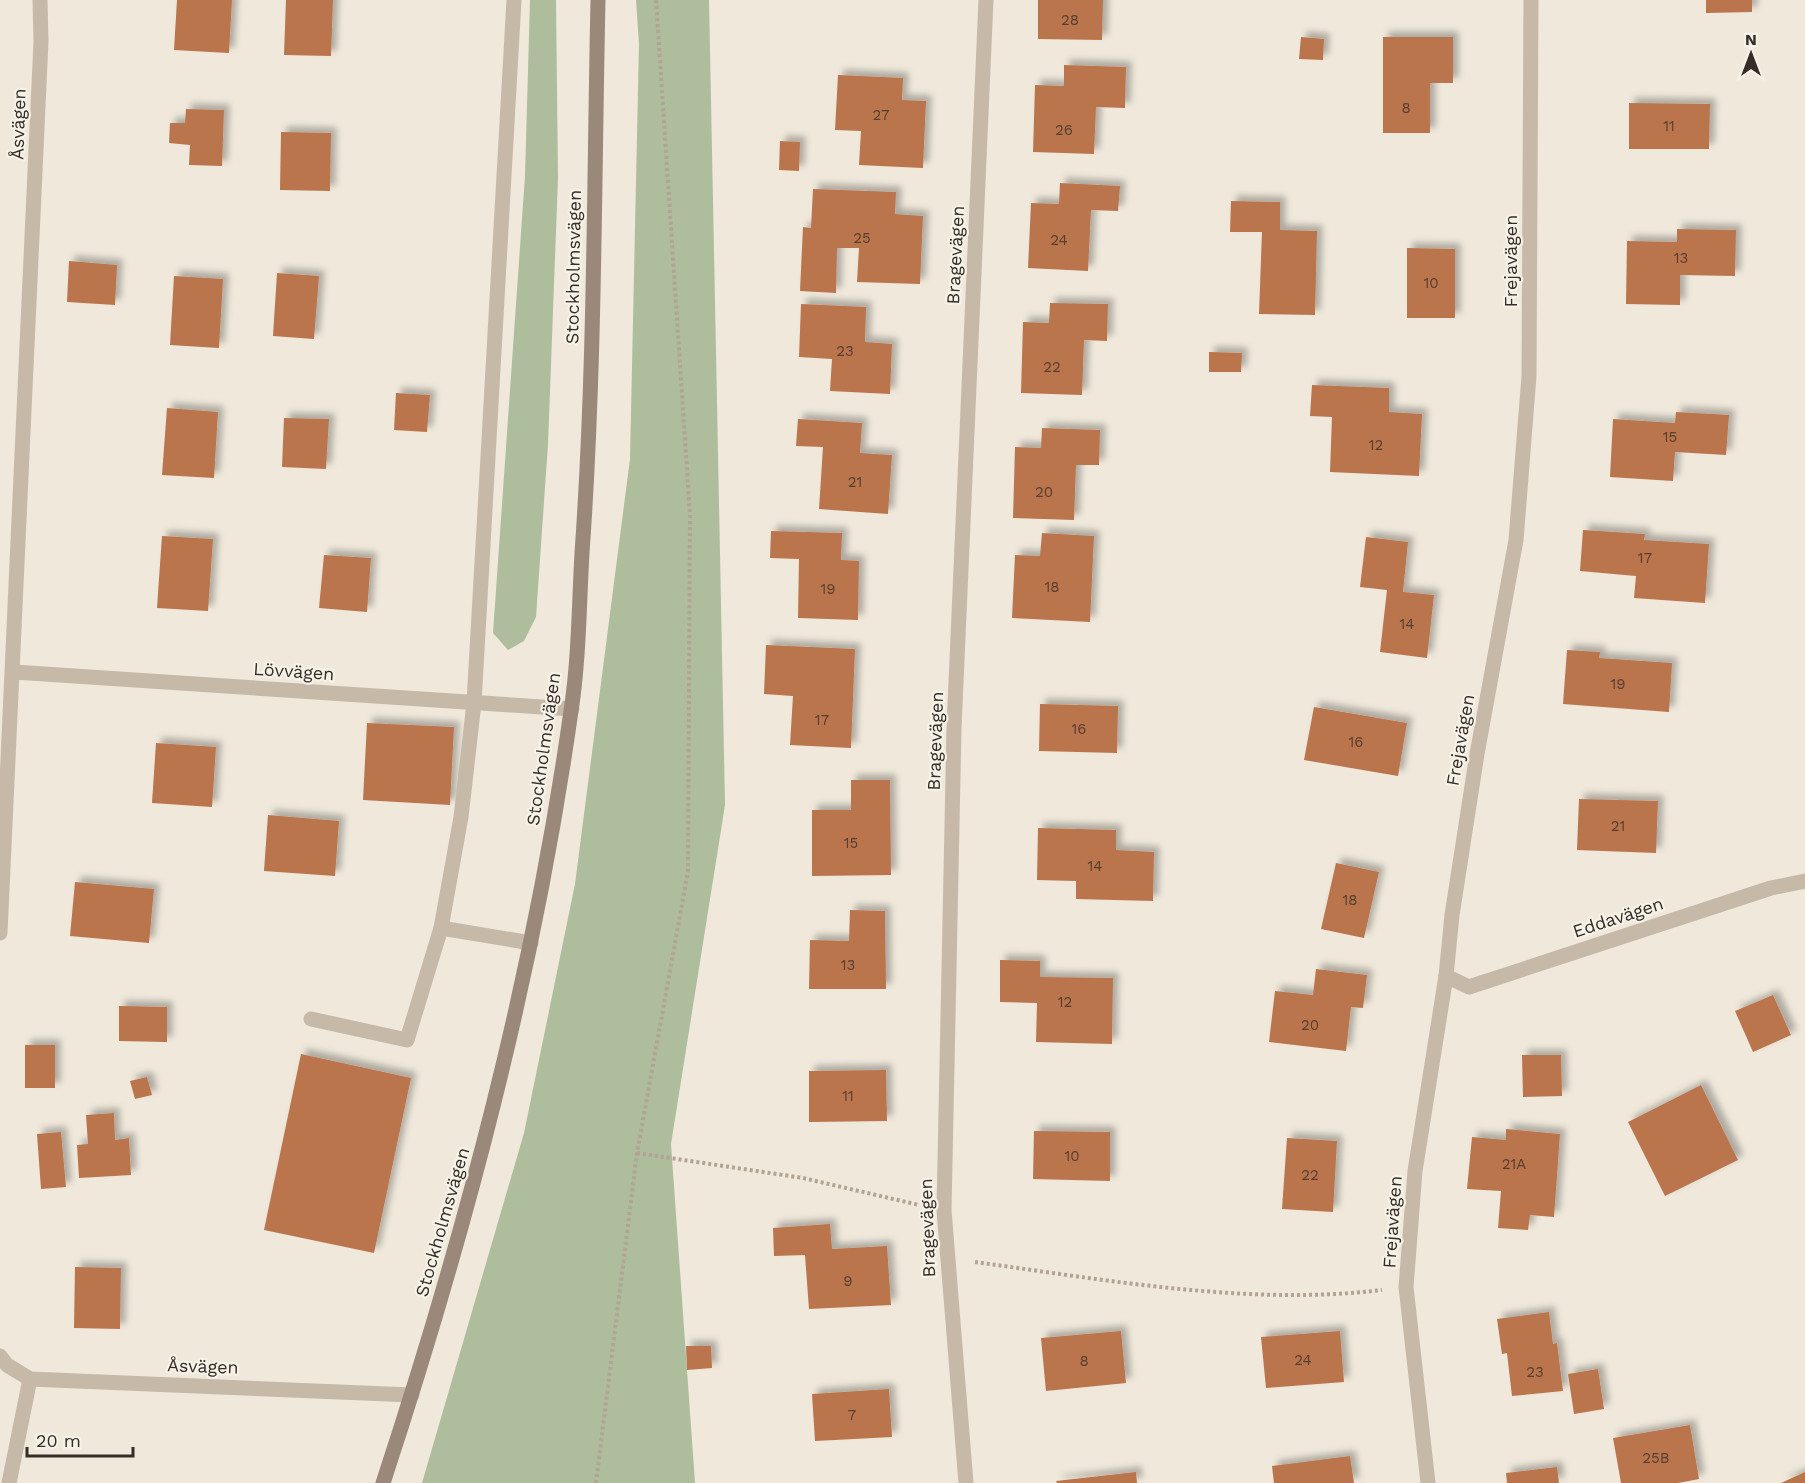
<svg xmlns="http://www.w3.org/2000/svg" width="1805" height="1483" font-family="'Work Sans',sans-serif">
<defs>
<filter id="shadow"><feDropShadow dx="5.5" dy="-5.5" stdDeviation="3" flood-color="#0004"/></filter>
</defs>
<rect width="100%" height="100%" fill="#efe8db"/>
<g fill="#aebd9c">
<polygon points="530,0 556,0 558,178 548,444 536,617 524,641 508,650 493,633 525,176"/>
<polygon points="636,0 709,0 725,805 671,1144 695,1483 422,1483 524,1133 575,884 630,459 639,44"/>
</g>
<g fill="#bb744d" filter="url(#shadow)">
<polygon points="177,0 232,0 229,53 174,50"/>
<polygon points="286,0 333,0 331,56 284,55"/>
<polygon points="1038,0 1103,0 1102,40 1038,39"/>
<polygon points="1706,0 1752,0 1752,12 1706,13"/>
<polygon points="1301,37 1324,39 1323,60 1299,59"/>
<polygon points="1383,37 1453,37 1453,83 1430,83 1430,133 1383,133"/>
<polygon points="1064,65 1126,67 1125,108 1096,107 1094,154 1033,152 1035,85 1064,86"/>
<polygon points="838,75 903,78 902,100 926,101 923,168 859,165 861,131 835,130"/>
<polygon points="1629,103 1710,104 1709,149 1629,149"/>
<polygon points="186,109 224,110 222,166 189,165 190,145 169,143 170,123 185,123"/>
<polygon points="281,132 331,133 330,191 280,190"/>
<polygon points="780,141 800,142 799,171 779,170"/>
<polygon points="1060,183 1120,186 1118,211 1091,210 1088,271 1028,268 1031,203 1059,204"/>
<polygon points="813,189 896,192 895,214 923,216 920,284 857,282 859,248 837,248 836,293 800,291 803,227 811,228"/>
<polygon points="1231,201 1280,202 1280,230 1317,231 1315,315 1259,314 1262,232 1230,232"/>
<polygon points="1677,229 1736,230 1735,276 1680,275 1680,305 1626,304 1627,241 1677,242"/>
<polygon points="1407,248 1455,249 1455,318 1407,318"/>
<polygon points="69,261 117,265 115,305 67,302"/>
<polygon points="277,273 319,276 314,339 273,336"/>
<polygon points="174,276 223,279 219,348 170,345"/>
<polygon points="1050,303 1108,304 1107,341 1084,340 1082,395 1021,393 1023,322 1049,323"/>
<polygon points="801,304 866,307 865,342 892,344 890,394 830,391 832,359 799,357"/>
<polygon points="1209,352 1242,353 1241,372 1209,372"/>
<polygon points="1312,385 1389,388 1389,412 1422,414 1419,476 1330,472 1332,417 1310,416"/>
<polygon points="396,393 430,395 427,432 394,430"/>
<polygon points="167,408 218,412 214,478 162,475"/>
<polygon points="1676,412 1729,415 1726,455 1675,452 1673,481 1610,477 1613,419 1675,423"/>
<polygon points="284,418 329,419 326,469 282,467"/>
<polygon points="798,419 862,423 860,453 892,455 888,514 819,509 823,447 796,446"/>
<polygon points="1042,428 1100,430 1099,465 1076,465 1074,520 1013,518 1015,447 1041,448"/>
<polygon points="1583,530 1645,534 1644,540 1709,544 1705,603 1634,598 1636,576 1580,571"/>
<polygon points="771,531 842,533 841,560 859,561 858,620 798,618 799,559 770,558"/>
<polygon points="1042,533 1094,536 1090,622 1012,618 1015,555 1040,556"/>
<polygon points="162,536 213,539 208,611 157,608"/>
<polygon points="1366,537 1408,542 1403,592 1434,595 1427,658 1380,652 1387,590 1360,587"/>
<polygon points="324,555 371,558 367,612 319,608"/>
<polygon points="766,645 855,649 851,748 790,745 793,696 764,694"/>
<polygon points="1567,650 1600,652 1599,658 1672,663 1669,712 1563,704"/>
<polygon points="1040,704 1118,706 1117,753 1039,751"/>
<polygon points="1314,707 1407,723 1398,776 1304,760"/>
<polygon points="367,723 454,727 450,805 363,800"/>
<polygon points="156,743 216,747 212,807 152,803"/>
<polygon points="851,780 890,780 891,875 812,876 812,810 851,810"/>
<polygon points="1579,799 1658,801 1656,853 1577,850"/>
<polygon points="268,815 339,821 335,876 264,871"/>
<polygon points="1038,828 1116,830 1116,850 1154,852 1153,901 1076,899 1076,881 1037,880"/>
<polygon points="1336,863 1379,872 1364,938 1321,929"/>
<polygon points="75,882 154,889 149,943 70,936"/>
<polygon points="850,910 885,911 886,989 809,989 810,940 849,941"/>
<polygon points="1000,960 1040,961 1040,977 1113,978 1112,1044 1036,1042 1037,1003 1000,1002"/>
<polygon points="1316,969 1367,975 1363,1008 1351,1007 1346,1051 1269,1042 1275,991 1313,995"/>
<polygon points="1773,995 1791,1035 1753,1052 1735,1011"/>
<polygon points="119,1006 167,1007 167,1042 119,1041"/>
<rect x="25" y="1045" width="30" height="43"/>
<polygon points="301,1054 411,1078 374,1253 264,1230"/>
<polygon points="1522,1055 1561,1055 1562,1096 1523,1097"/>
<polygon points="886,1070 887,1121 809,1122 809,1071"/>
<polygon points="147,1077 152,1095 135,1099 130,1081"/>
<polygon points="1701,1085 1738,1160 1665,1196 1628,1122"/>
<polygon points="114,1113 115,1140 129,1138 131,1175 79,1178 77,1145 88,1144 86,1115"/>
<polygon points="1506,1129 1560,1134 1554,1217 1530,1215 1528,1230 1498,1228 1501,1191 1467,1189 1472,1137 1506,1140"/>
<polygon points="1034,1131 1110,1132 1110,1181 1033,1179"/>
<polygon points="61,1132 66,1187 41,1189 37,1134"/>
<polygon points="1287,1138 1337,1141 1333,1212 1282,1209"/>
<polygon points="830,1224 832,1249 887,1246 891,1305 809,1309 805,1255 774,1256 773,1228"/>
<polygon points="75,1267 121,1268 120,1329 74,1328"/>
<polygon points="1549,1312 1553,1344 1557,1343 1563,1391 1512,1396 1507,1353 1502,1354 1497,1319"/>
<polygon points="1121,1331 1126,1383 1046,1391 1041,1338"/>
<polygon points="1340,1331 1344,1382 1266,1388 1261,1337"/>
<polygon points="686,1346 711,1346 712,1368 687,1370"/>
<polygon points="1598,1369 1604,1409 1574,1414 1568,1374"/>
<polygon points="889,1389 892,1437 815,1441 812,1394"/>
<polygon points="1690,1425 1699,1479 1678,1483 1621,1483 1613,1438"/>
<polygon points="1350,1456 1354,1483 1274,1483 1272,1466"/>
<polygon points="1557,1467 1559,1483 1507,1483 1506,1473"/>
<polygon points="1136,1472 1137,1483 1057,1483 1056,1481"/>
<polygon points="1805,1472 1805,1483 1781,1483"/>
</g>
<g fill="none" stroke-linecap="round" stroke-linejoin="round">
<g stroke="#b2a392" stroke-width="4" stroke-dasharray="3 3" stroke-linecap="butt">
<polyline points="637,1153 803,1178 919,1205"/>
<path d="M975 1262C1107 1280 1248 1306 1382 1290"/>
<polyline points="596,1483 637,1153 688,871 690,516 656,0"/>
</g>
<g stroke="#c6b9a8" stroke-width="15">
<polyline points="474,703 461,817 441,928 531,943"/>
<polyline points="311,1019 407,1040 441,928"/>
<polyline points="9,1483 30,1379"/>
</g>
<g stroke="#c6b9a8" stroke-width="15">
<polyline points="14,672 572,709"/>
<polyline points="474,703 514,0"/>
<polyline points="0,933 41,41 40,0"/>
<polyline points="1446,976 1469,987 1771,888 1805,881"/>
<polyline points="0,1356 7,1365 30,1379 412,1395"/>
<polyline points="966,1483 944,1210 954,728 986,0"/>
<polyline points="1428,1483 1406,1287 1415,1171 1446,976 1452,915 1477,754 1516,540 1529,376 1531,0"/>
</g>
<path stroke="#9a897a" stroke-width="15" d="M383 1483C466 1231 534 974 571 711 579 659 579 605 582 553 595 369 594 184 598 0"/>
</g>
<g text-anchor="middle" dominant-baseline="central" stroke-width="4.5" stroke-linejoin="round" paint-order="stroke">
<g font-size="15" fill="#563f31">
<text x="1070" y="20">28</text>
<text x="1406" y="108">8</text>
<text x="881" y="115">27</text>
<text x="1669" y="126">11</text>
<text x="1064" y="130">26</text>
<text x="862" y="238">25</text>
<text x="1059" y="240">24</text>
<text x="1681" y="258">13</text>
<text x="1431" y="283">10</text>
<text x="845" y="351">23</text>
<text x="1052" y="367">22</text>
<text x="1670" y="437">15</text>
<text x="1376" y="445">12</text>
<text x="855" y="482">21</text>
<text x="1044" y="492">20</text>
<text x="1645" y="558">17</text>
<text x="1052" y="587">18</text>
<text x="828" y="589">19</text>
<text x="1407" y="624">14</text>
<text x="1618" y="684">19</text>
<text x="822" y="720">17</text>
<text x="1079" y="729">16</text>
<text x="1356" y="742">16</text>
<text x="1618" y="826">21</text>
<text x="851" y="843">15</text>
<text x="1095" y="866">14</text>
<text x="1350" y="900">18</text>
<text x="848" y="965">13</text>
<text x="1065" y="1002">12</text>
<text x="1310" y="1025">20</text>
<text x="848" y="1096">11</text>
<text x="1072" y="1156">10</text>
<text x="1514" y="1164">21A</text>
<text x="1310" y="1175">22</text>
<text x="848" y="1281">9</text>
<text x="1303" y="1360">24</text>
<text x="1084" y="1361">8</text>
<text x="1535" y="1372">23</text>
<text x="852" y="1415">7</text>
<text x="1656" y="1458">25B</text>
</g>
<g font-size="18" fill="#342d28" stroke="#f7f2e7">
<text transform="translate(18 124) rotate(-88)">Åsvägen</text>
<text transform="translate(955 255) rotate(-87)">Bragevägen</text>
<text transform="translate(1510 261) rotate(-90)">Frejavägen</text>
<text transform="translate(573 267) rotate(-89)">Stockholmsvägen</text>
<text transform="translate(294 671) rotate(4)">Lövvägen</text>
<text transform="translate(1460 740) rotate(-80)">Frejavägen</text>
<text transform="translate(935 741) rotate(-88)">Bragevägen</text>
<text transform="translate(543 749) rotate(-82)">Stockholmsvägen</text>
<text transform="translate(1618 917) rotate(-18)">Eddavägen</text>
<text transform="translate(442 1222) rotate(-74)">Stockholmsvägen</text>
<text transform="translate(1392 1222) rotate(-86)">Frejavägen</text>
<text transform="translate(927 1228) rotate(-92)">Bragevägen</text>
<text transform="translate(203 1366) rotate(2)">Åsvägen</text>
</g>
</g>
<g transform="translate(1751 54)" stroke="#f7f2e7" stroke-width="4.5" paint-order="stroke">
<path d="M0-4.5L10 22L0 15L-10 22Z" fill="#342d28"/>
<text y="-9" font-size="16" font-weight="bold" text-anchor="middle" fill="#342d28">N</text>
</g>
<path d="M27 1447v9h106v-9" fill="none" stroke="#342d28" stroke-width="3"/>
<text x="36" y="1447" font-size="18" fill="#342d28" stroke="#f7f2e7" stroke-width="4.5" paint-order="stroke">20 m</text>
</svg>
